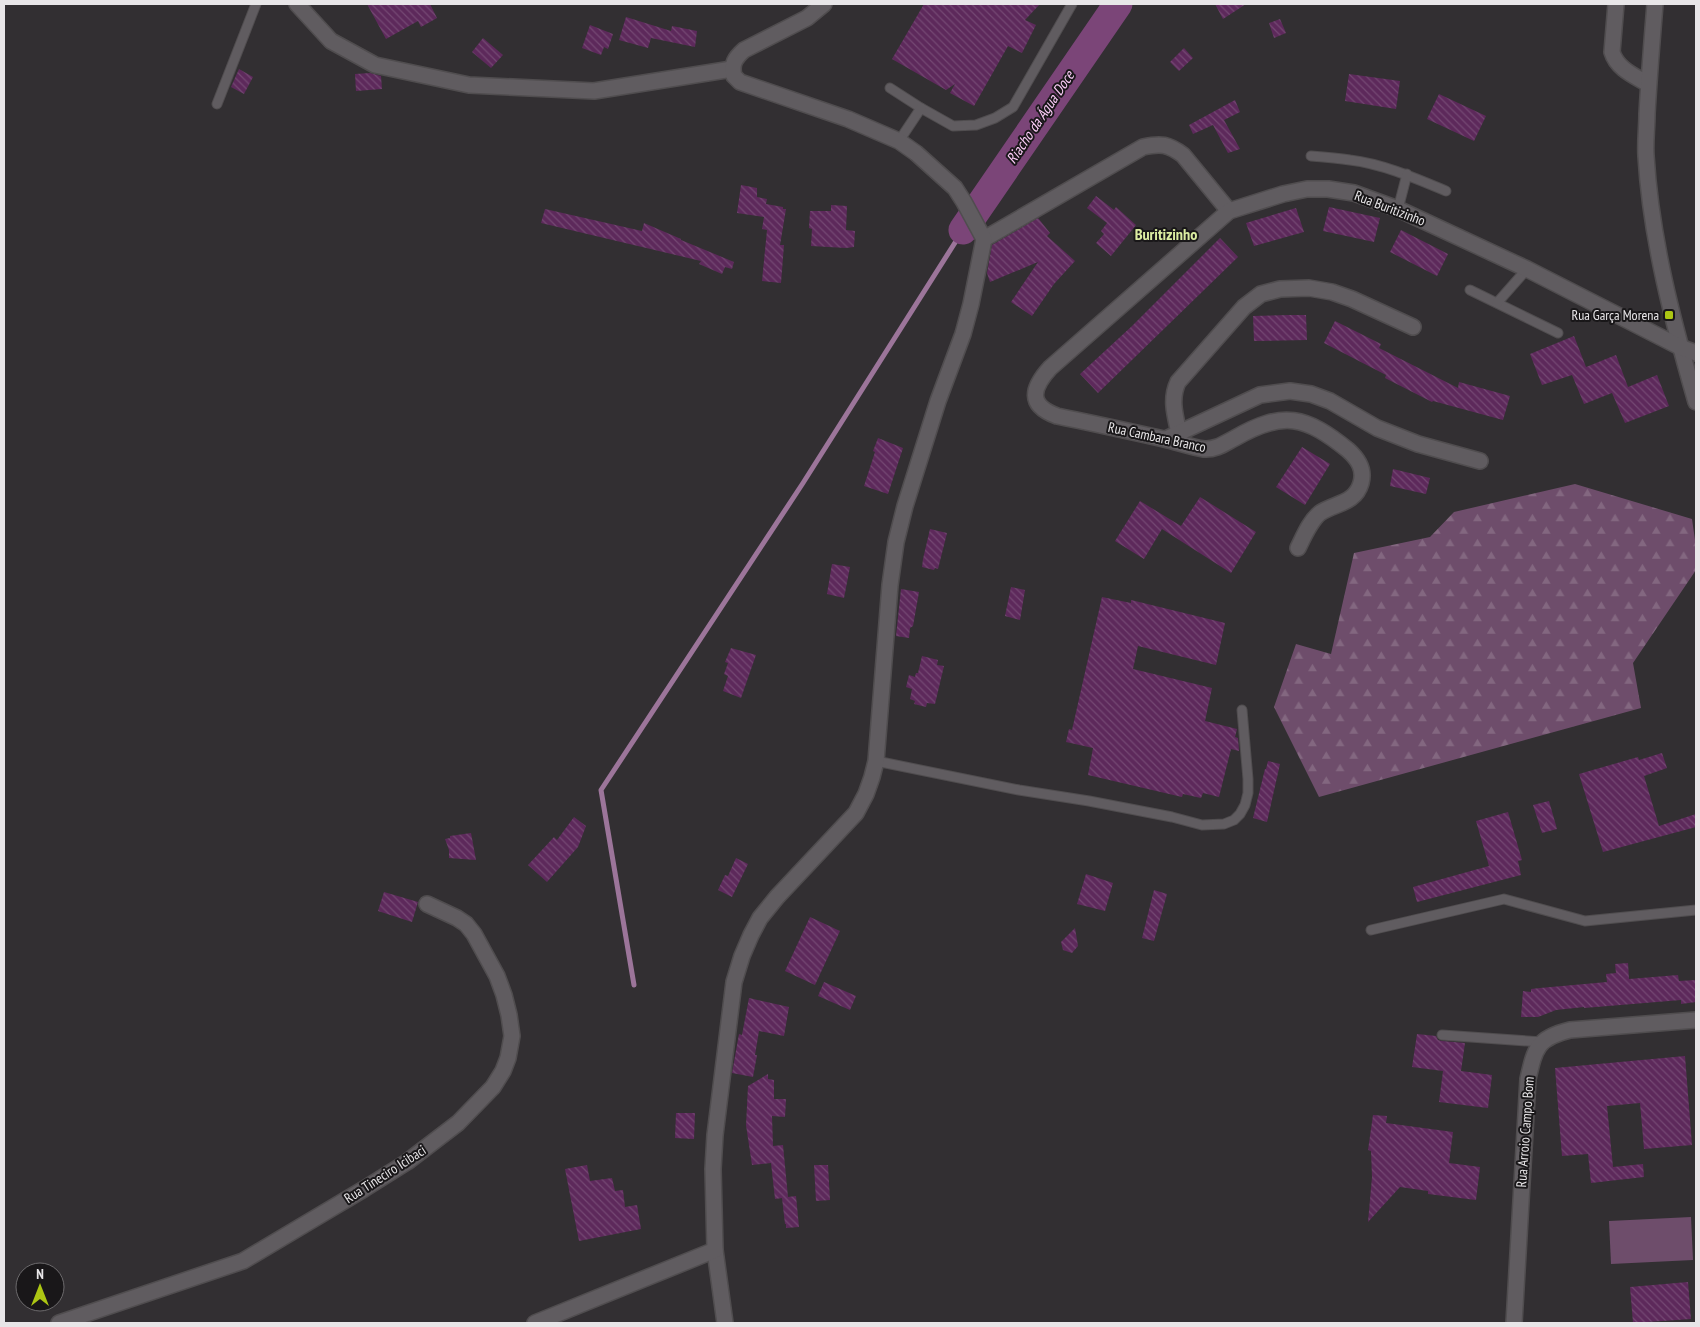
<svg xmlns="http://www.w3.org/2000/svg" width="1700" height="1327" font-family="'PT Sans Narrow',sans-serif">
<defs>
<pattern id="forest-firs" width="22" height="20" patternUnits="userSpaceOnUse" patternTransform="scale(1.25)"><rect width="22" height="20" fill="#6e4d6b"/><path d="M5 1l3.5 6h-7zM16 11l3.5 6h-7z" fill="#836780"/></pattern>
<pattern id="building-back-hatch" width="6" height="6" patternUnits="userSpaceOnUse" patternTransform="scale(1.25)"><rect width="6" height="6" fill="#5d295b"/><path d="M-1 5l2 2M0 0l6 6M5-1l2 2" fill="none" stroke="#744873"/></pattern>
</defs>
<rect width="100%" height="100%" fill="#322f32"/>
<polygon fill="url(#forest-firs)" points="1575,484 1692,519 1696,547 1696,570 1633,663 1641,708 1319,797 1274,707 1296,644 1331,654 1354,553 1430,537 1454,512"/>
<polygon fill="#6e4d6b" points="1691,1217 1693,1260 1611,1264 1609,1221"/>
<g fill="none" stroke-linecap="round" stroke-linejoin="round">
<polyline stroke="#9c759a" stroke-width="5" points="634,985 601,790 803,483 963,230"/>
<polyline stroke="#7b4578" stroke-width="29" points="963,230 1118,4"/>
</g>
<g fill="url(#building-back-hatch)">
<polygon points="367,4 430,4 437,18 421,27 418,21 386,39"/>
<polygon points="924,4 1040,4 1025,20 1036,25 1022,53 1008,46 974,106 950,93 955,84 946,90 892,59"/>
<polygon points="1215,4 1246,4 1223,19"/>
<polygon points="626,17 671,31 672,26 697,31 695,47 651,38 648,48 619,40"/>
<polygon points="1280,19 1286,33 1274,38 1269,23"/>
<polygon points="590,25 613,34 608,49 604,47 601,55 582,48"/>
<polygon points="483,38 503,55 491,68 472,52"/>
<polygon points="1184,48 1193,58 1179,71 1170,62"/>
<polygon points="239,69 253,77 244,94 231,87"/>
<polygon points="370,73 381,76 382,89 356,91 355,74"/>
<polygon points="1349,74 1400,81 1396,109 1345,101"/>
<polygon points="1439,94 1486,116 1474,141 1427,119"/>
<polygon points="1235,100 1240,112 1224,120 1240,149 1228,153 1213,125 1193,134 1189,125"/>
<polygon points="741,185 757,188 757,197 767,199 766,204 783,207 783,209 786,209 780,245 784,245 781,283 762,281 767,230 762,229 764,217 737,213"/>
<polygon points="1096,196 1114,210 1116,207 1136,225 1111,256 1096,243 1104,234 1101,231 1107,223 1087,208"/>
<polygon points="831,205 847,206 846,230 855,231 854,247 846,248 811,246 812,229 809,228 810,211 831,211"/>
<polygon points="1329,207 1380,218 1374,242 1323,231"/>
<polygon points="1296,208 1304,232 1254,246 1246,223"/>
<polygon points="545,209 642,231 644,223 681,239 681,240 734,262 732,269 725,267 722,274 699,264 701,261 541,223"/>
<polygon points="1038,218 1050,233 1047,236 1075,261 1054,284 1032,316 1011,302 1038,262 990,282 987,273 992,245"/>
<polygon points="1401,230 1448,254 1437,276 1390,252"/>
<polygon points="1220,238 1238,257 1098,393 1080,374 1132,326"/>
<polygon points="1289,315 1306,315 1307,340 1254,341 1253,316"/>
<polygon points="1335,321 1381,344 1379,348 1458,388 1459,382 1510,396 1503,420 1433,401 1432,402 1385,378 1386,375 1324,343"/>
<polygon points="1574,336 1586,367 1616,355 1628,387 1657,375 1669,406 1625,423 1612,393 1584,404 1572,375 1542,385 1530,354"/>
<polygon points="878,438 903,448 888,494 864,486 875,452 873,451"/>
<polygon points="1302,447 1330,464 1305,505 1276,487"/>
<polygon points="1393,469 1430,478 1426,494 1390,486"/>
<polygon points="1200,497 1256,532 1231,573 1162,529 1144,559 1115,541 1140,501 1181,526"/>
<polygon points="930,529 947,533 938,569 935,568 934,570 922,567 923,559"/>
<polygon points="832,564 850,567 844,598 827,594"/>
<polygon points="1011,587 1025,590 1020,620 1005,616"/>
<polygon points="901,589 919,592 913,626 910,628 909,638 896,636"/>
<polygon points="1102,597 1131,603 1131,600 1225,623 1216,665 1138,646 1133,669 1212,688 1205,721 1237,729 1235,737 1238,738 1239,750 1239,751 1231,749 1219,797 1203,793 1201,798 1183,794 1182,797 1088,775 1093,748 1066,742 1069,729 1072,730"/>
<polygon points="731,648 756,655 741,698 723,691 728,676 724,674 728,663 725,662"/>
<polygon points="922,656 938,660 937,665 944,666 935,704 927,703 926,707 914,704 915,701 910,699 912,689 906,687 909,675 915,677 916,673 918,673"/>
<polygon points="1662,753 1667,768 1644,776 1659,826 1696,814 1696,827 1603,852 1579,774 1638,757 1639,760"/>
<polygon points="1268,761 1280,764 1267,822 1253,818 1265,769 1266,769"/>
<polygon points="1549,801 1557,829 1542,833 1533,805"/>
<polygon points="1508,812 1522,860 1518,861 1521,875 1417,902 1413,887 1489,866 1476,821"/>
<polygon points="574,817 586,826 578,847 547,882 528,865 554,837 557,840"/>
<polygon points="471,833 476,860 449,858 449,850 445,839 450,838 450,836"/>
<polygon points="736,858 748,864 732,897 718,890 725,875 728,876"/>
<polygon points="1086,874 1113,883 1105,911 1077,904"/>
<polygon points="1154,890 1167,894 1154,941 1142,938"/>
<polygon points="384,892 418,902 412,922 378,911"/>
<polygon points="810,917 840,931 815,985 785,971"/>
<polygon points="1075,928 1078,946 1072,953 1063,950 1061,942"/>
<polygon points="1628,963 1629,979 1678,975 1679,981 1696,980 1696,1002 1681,1004 1681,1000 1584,1008 1584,1007 1556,1010 1538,1017 1521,1017 1523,991 1531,992 1531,989 1540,988 1607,982 1606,974 1616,973 1615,964"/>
<polygon points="824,982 856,996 850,1010 818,996"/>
<polygon points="749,998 789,1007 784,1036 759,1031 755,1055 757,1055 753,1077 732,1073 739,1034 742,1035"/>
<polygon points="1417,1034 1436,1036 1438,1040 1442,1041 1465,1043 1461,1071 1492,1075 1488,1108 1439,1102 1443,1071 1412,1067"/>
<polygon points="1685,1056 1692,1145 1644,1149 1640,1103 1607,1106 1613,1167 1643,1164 1644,1177 1591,1183 1588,1154 1562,1156 1555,1068"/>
<polygon points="768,1074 768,1079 774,1080 774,1099 786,1099 785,1117 772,1116 773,1146 783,1145 788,1197 796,1196 799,1227 786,1228 786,1224 785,1224 782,1198 775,1199 771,1163 752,1165 746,1125 748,1086"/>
<polygon points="676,1113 695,1113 694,1139 675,1138"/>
<polygon points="1373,1115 1387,1116 1386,1123 1453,1132 1449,1163 1480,1167 1476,1200 1428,1194 1428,1191 1400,1187 1368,1222 1372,1177 1371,1151 1368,1150"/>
<polygon points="587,1165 590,1181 612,1178 615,1191 623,1190 625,1207 637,1205 641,1229 579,1241 565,1169"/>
<polygon points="814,1165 828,1165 830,1200 816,1201"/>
<polygon points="1688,1282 1691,1319 1633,1323 1630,1287"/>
</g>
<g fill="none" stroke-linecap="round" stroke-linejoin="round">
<defs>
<g id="lane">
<polyline points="890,88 921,108 953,126 976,125 995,118 1013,107 1072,4"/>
<polyline points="217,104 256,4"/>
<polyline points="899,141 921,108"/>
<path d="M1311 156C1324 157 1337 158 1350 160 1383 164 1415 178 1446 191"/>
<polyline points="1398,209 1407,174"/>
<polyline points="1470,290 1558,333"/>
<polyline points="1497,303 1527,269"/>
<polyline points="876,761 1019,790 1089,801 1172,817 1202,825 1224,824 1234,820 1240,814 1245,805 1248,793 1248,779 1242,710"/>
<polyline points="1371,930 1504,899 1585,921 1696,910"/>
<polyline points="1442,1035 1542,1042"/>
</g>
<g id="street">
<polyline points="297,4 331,41 375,65 469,85 594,91 732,69"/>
<path d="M1616 4 1612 52C1617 69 1635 76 1648 84"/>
<path d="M1655 4C1652 41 1649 77 1647 114 1647 128 1645 142 1646 156 1651 240 1673 322 1696 402"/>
<path d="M984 239 1143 147C1161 143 1168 144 1183 155L1229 211"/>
<path d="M1179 433C1175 415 1170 399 1178 382L1244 307 1261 294 1280 289 1309 288 1332 292 1352 299 1413 327"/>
<polyline points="1166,439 1260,395 1290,391 1311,394 1330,401 1377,428 1418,444 1480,461"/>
<path d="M1298 548C1304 536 1310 521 1320 513 1335 503 1355 504 1361 483 1365 469 1358 459 1348 450 1306 416 1283 410 1235 438 1225 443 1216 450 1204 449 1191 447 1177 442 1164 439 1128 431 1092 423 1057 416 1027 405 1032 388 1050 368L1229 211 1283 194 1307 189H1328L1354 193 1398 209 1527 269 1680 347 1696 353"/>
<polyline points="715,1250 725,1323"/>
<polyline points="59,1323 243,1261 364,1189 407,1162 458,1123 493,1087 503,1071 508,1058 512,1036 509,1015 504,995 497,976 474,934 466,924 457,918 427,904"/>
<path d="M535 1323 715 1250 713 1169 715 1135 734 982 742 956 751 935 760 918 777 897 856 813 866 794 872 777 876 761 890 585 896 542 905 506 938 401 963 334 971 304 984 239 964 202 955 188 916 153 899 141 848 119 740 82 734 76C731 64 735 58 744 50L807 18 824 4"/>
<path d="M1514 1323 1528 1079C1535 1048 1537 1038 1570 1030L1696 1020"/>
</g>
</defs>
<use href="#lane" stroke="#504d4f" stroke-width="11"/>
<use href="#street" stroke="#504d4f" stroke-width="18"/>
<use href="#lane" stroke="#605c60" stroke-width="9"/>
<use href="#street" stroke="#605c60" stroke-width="15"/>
</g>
<rect fill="#acc613" stroke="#191719" stroke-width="2" x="1664" y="310" width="10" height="10" rx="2.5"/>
<g text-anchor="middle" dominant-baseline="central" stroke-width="4" stroke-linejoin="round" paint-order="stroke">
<g font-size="14" fill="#e8e6e8" stroke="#191719">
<text transform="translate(1390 208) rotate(21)">Rua Buritizinho</text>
<text transform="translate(1157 437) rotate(12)">Rua Cambara Branco</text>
<text transform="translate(1525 1132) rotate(-86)">Rua Arroio Campo Bom</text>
<text transform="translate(385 1174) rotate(-33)">Rua Tineciro Icibaci</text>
</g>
<g font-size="14" fill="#e8e6e8" stroke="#191719" text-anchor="end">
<text x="1659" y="315">Rua Garça Morena</text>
</g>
<g font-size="15" font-style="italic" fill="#fecefa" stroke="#191719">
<text transform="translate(1040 117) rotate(-56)">Riacho da Água Doce</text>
</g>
<g font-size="16" font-weight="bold" fill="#dbeda1" stroke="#191719">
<text x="1166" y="234">Buritizinho</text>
</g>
</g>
<rect width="1700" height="1327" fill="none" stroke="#e8e6e8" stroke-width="10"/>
<g transform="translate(40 1287)"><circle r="24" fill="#191719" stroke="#6c6a6c"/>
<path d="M0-4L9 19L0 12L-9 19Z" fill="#acc613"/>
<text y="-8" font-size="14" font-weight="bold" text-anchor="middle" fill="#e8e6e8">N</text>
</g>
</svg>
